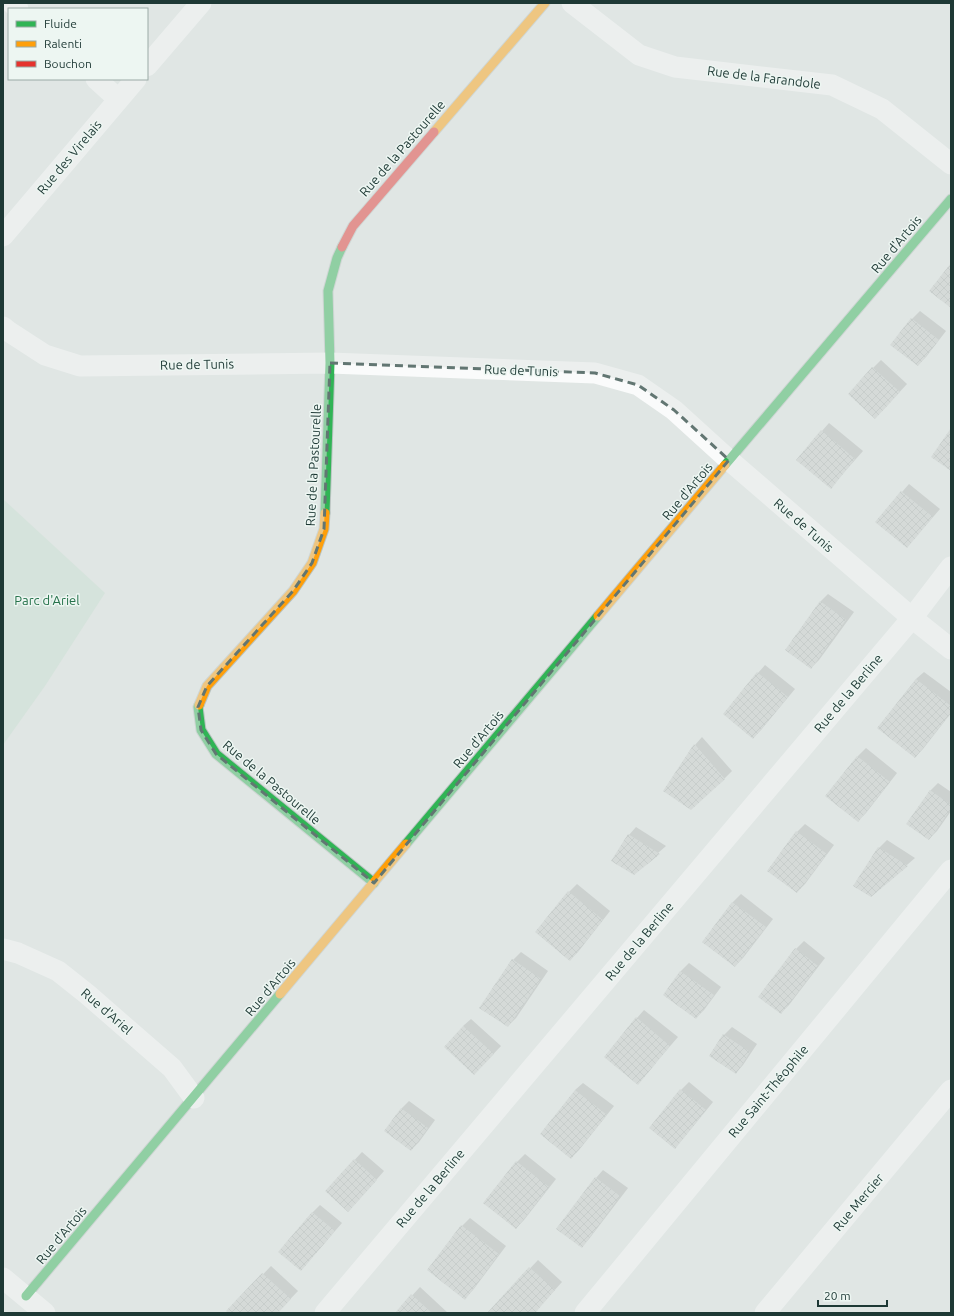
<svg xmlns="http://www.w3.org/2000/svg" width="954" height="1316" font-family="Ubuntu,sans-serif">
<defs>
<pattern id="building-cross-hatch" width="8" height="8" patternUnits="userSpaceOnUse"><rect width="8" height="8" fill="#c7cdcb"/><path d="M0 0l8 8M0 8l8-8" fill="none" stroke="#aab1af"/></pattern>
</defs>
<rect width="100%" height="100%" fill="#e0e6e4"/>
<polygon fill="#c8e1d2" points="3,499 105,593 45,686 3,745"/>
<g fill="#0003">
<polygon points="920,311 946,331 926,357 918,365 892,345 912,319"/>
<polygon points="881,360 907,384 883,410 873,368"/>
<polygon points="829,423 863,451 831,487 822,431"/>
<polygon points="909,484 940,509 907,547 876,522"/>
<polygon points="828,594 854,612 819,660 811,668 820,602"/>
<polygon points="765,665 795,689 761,730 753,738 758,673"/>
<polygon points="924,672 951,692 951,713 923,749 915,757 878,728 916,679"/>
<polygon points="702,737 732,771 724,779 695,745"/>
<polygon points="866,748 897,773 866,813 858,821 827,796 858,756"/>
<polygon points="938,783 951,792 951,811 937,831 929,839 930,791"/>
<polygon points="805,824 834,845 805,884 797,892 768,870 797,832"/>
<polygon points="636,827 666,846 634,874 629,835"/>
<polygon points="887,840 915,858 871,896 855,885 879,848"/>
<polygon points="577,884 610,911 578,952 570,960 536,932 569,892"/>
<polygon points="741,894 773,919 743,958 735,966 703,942 733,902"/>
<polygon points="804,941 825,958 789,1005 781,1013 796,949"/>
<polygon points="521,952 548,971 516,1018 508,1026 513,960"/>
<polygon points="689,963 721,987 704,1010 696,1018 664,995 681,971"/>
<polygon points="644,1010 678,1037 638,1083 637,1018"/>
<polygon points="471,1019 501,1046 482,1066 463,1026"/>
<polygon points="732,1027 757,1044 743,1065 736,1073 710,1055 724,1035"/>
<polygon points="689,1082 713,1102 682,1140 674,1148 650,1128 681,1090"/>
<polygon points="583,1083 614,1106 579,1150 571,1158 575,1090"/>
<polygon points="409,1101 435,1120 419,1142 411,1150 401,1109"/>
<polygon points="362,1152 384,1171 356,1203 326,1191"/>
<polygon points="525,1154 556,1179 524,1220 516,1228 485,1203 517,1162"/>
<polygon points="603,1170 628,1188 589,1239 582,1247 596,1178"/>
<polygon points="320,1205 342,1223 301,1270 312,1213"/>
<polygon points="470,1218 506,1246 473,1290 465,1298 462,1226"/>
<polygon points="538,1260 562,1282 534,1313 488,1313"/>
<polygon points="271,1266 298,1291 277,1313 230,1313 228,1311"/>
<polygon points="420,1287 448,1313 396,1313"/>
</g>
<g fill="url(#building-cross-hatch)">
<polygon points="951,263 951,308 929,291"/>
<polygon points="911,318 939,340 918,366 890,345"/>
<polygon points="872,367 900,392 875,419 848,394"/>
<polygon points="951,428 951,471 931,457"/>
<polygon points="821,430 855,459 831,489 796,460"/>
<polygon points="901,491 933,517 907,548 875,522"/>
<polygon points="820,601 846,620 811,669 785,650"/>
<polygon points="757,672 788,697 753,739 723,714"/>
<polygon points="916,679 951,706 951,713 915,758 877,728"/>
<polygon points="694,744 725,779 691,810 663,791"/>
<polygon points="857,756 890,782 858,822 825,796"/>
<polygon points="930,790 951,805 951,809 929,840 906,824"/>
<polygon points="796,831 827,854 797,893 767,871"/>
<polygon points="628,834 660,854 634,875 611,861"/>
<polygon points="878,847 908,866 871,897 853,886"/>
<polygon points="568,891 603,920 570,961 535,932"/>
<polygon points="732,902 766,927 735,967 702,942"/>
<polygon points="795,948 818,966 781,1014 758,997"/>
<polygon points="512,959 541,979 508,1027 479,1008"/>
<polygon points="680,971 714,995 696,1019 663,995"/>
<polygon points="636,1017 670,1046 638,1085 604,1057"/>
<polygon points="463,1026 494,1054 474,1075 444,1047"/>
<polygon points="723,1034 750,1052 736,1074 709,1056"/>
<polygon points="680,1089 706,1110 675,1149 649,1128"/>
<polygon points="575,1090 607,1115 571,1159 540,1134"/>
<polygon points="401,1108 428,1128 411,1151 384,1131"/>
<polygon points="354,1159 377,1180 348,1212 325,1191"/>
<polygon points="516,1161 549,1187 516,1229 483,1203"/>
<polygon points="595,1177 620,1196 582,1248 556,1229"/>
<polygon points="312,1212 335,1231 301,1271 278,1252"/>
<polygon points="461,1225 499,1254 465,1300 427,1270"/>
<polygon points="529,1267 555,1290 535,1313 487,1313"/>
<polygon points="262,1273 291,1299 278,1313 228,1313 226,1311"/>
<polygon points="411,1294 432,1313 395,1313"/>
</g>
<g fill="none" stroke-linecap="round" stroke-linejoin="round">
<defs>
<g id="fast">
<polyline points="725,465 951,199"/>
<polyline points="325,513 330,363 328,291 337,258 342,247"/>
<polyline points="199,705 198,707 201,730 216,754 374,883"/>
<polyline points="406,844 598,616"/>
<polyline points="26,1296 280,994"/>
</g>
<g id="slow">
<polyline points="434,132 545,3"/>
<polyline points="598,616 725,465"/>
<polyline points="199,705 207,686 293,591 312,563 324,529 325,513"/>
<polyline points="280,994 406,844"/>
</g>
<polyline id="jam" points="342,247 353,226 434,132"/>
</defs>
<use href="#fast" stroke="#b9c3c0" stroke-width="11"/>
<use href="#slow" stroke="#b9c3c0" stroke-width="11"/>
<use href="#jam" stroke="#b9c3c0" stroke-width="11"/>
<g stroke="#fafbfb" stroke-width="21">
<polyline points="12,3 18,9"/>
<polyline points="572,3 639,55 675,67 832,85 882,109 951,164"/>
<polyline points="147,66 201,3"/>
<polyline points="96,79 118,99"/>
<polyline points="3,236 136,79"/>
<polyline points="3,327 8,331 45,355 80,366 330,363 595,373 638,385 674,410 729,460 912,618 951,649"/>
<polyline points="3,949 18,953 58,971 87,994 172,1068 194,1098"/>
<polyline points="3,1278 45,1313"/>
<polyline points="325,1313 912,618 951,567"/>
<polyline points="585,1313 951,870"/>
<polyline points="765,1313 951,1090"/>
</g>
<use href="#fast" stroke="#30b455" stroke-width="9"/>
<use href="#slow" stroke="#ff9f0a" stroke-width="9"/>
<use href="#jam" stroke="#e5322d" stroke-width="9"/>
</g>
<path d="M0 0H954V1316H0ZM330 363 595 373 638 385 674 410 729 460 374 883 216 754 201 730 198 707 207 686 293 591 312 563 324 529Z" fill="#e0e6e4" fill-opacity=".55" fill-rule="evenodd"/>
<path fill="none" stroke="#627672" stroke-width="3" stroke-dasharray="8 5" stroke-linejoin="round" d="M330 363 595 373 638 385 674 410 729 460 374 883 216 754 201 730 198 707 207 686 293 591 312 563 324 529Z"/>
<g text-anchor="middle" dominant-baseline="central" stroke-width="3" stroke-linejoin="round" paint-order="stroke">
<g font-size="13" fill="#1e3935" stroke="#edf6f2">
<text transform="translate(764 77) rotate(7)">Rue de la Farandole</text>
<text transform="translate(402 148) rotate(-49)">Rue de la Pastourelle</text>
<text transform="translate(69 157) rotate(-50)">Rue des Virelais</text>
<text transform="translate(896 244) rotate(-50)">Rue d'Artois</text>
<text transform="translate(197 364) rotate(-1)">Rue de Tunis</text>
<text transform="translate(521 370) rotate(2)">Rue de Tunis</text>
<text transform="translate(313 465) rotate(-87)">Rue de la Pastourelle</text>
<text transform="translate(687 491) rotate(-50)">Rue d'Artois</text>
<text transform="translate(804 525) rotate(41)">Rue de Tunis</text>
<text transform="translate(848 693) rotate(-50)">Rue de la Berline</text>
<text transform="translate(478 739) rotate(-50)">Rue d'Artois</text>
<text transform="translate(272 782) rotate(40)">Rue de la Pastourelle</text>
<text transform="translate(639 941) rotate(-50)">Rue de la Berline</text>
<text transform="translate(270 987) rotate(-50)">Rue d'Artois</text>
<text transform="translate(107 1011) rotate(41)">Rue d'Ariel</text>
<text transform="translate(768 1091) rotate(-50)">Rue Saint-Théophile</text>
<text transform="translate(430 1188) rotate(-50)">Rue de la Berline</text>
<text transform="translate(858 1202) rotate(-50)">Rue Mercier</text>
<text transform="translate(61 1235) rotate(-50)">Rue d'Artois</text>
</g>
<g font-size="13" fill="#26724b" stroke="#edf6f2">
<text x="47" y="600">Parc d'Ariel</text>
</g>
</g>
<rect width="954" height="1316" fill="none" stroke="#1e3935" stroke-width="8"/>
<rect x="8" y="8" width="140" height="72" fill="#edf6f2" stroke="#9aaaa6"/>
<rect x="16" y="21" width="20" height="6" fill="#30b455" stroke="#9aaaa6"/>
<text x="44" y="28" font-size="12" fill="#1e3935">Fluide</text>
<rect x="16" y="41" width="20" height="6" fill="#ff9f0a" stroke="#9aaaa6"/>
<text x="44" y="48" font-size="12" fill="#1e3935">Ralenti</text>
<rect x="16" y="61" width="20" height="6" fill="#e5322d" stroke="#9aaaa6"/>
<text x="44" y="68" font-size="12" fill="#1e3935">Bouchon</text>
<path d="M818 1300v6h69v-6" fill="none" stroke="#1e3935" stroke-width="2"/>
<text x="824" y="1300" font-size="12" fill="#1e3935" stroke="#edf6f2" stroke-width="3" paint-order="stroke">20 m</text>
</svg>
